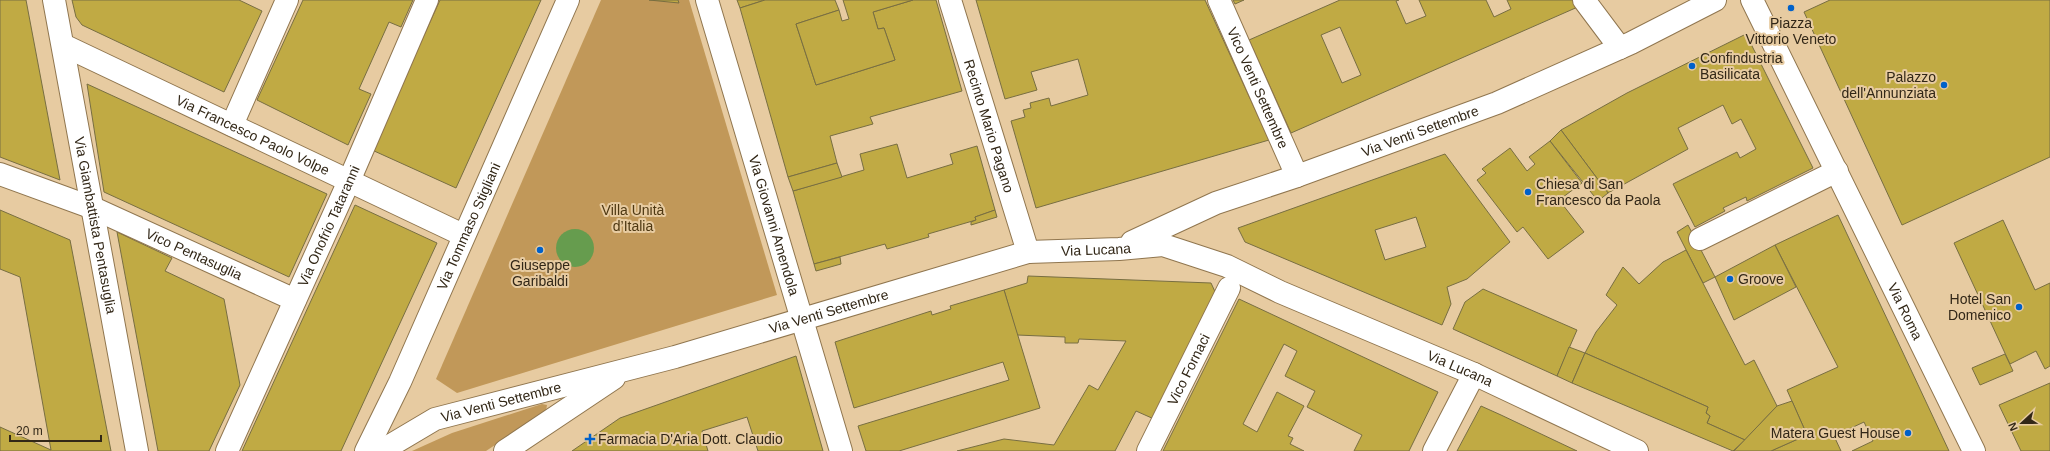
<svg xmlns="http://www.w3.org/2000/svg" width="2050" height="451" font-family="Helvetica,sans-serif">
<rect width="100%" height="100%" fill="#e7cba1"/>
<g fill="#c19859">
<polygon points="601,0 689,0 777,295 457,393 436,379"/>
<polygon points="542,404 547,405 546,411 486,451 412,451 452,433"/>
</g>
<circle fill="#669c4e" cx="575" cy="248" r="19"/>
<g fill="#c0aa44" stroke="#786e42" fill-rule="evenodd">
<polygon points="0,0 26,0 60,180 0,157"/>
<polygon points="72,0 239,0 262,11 224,92 82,25 76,17"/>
<polygon points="303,0 413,0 401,27 389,22 359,89 371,94 348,145 257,100"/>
<polygon points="440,0 541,0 456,188 372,150"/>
<polygon points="649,0 678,0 679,3"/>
<polygon points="737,0 765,0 740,8"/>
<polygon points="765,0 835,0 839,10 796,24 816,85 895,60 884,28 878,29 873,12 913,0 936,0 962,91 870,117 873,124 830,136 837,163 788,177 740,8"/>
<polygon points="843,0 913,0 873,12 878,29 884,28 895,60 816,85 796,24 839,10 842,21 849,19"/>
<polygon points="1205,0 1269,140 1036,208 1011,121 1025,117 1023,110 1031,108 1030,103 1049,98 1051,106 1088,95 1078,59 1031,72 1037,90 1005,99 976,0"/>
<polygon points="1233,0 1244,0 1235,4"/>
<path d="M1340 0H1399L1396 1 1406 24 1426 16 1419 0H1486L1494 17 1511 9 1507 0H1576L1580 6 1291 133 1249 40ZM1340 27 1361 75 1342 83 1321 35Z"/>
<polygon points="1830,0 2050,0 2050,157 1902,225 1804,12"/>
<polygon points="1746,34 1813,168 1747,201 1746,197 1723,208 1725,211 1695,227 1673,184 1737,152 1740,158 1756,149 1741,119 1732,124 1723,105 1678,128 1688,149 1608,193 1561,130 1627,93"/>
<polygon points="87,84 327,194 289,277 104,192"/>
<polygon points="1561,130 1608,193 1598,201 1550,141"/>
<polygon points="1550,141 1582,183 1559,200 1584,232 1548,259 1523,227 1517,232 1477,180 1486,173 1482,169 1510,148 1527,171 1535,164 1529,157"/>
<polygon points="897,144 907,178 953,164 950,154 977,146 995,210 975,217 976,220 928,234 929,237 887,249 885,244 814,264 793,191 864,170 860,154"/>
<path d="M1445 154 1510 242 1467 279 1447 287 1451 304 1442 325 1245 242 1238 228ZM1416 217 1426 247 1385 260 1375 230Z"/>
<polygon points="837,163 842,177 793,191 788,177"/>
<polygon points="355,205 437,243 341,451 242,451"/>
<polygon points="0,210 70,240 111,451 0,451 0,427 51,450 20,277 0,269"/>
<polygon points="995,210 997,217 971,225 971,222 976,220 975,217"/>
<polygon points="1838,215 1897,340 1949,451 1852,451 1873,441 1864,422 1834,436 1841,451 1771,451 1807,435 1787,390 1838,367 1775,245"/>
<polygon points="2003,220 2035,290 2050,283 2050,366 2045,369 2036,351 2010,364 1954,243"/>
<polygon points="1688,225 1715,277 1703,283 1677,232"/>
<polygon points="117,232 172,258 165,271 224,299 240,385 209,451 158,451"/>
<polygon points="1775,245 1796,287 1734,320 1715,277"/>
<polygon points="1686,250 1745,365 1754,360 1777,406 1745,440 1707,423 1710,416 1706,413 1708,407 1585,353 1596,332 1617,305 1606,295 1623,267 1639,284 1663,262"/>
<polygon points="840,257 841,264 816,271 814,264"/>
<polygon points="1028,276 1211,283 1217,296 1154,419 1136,411 1115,451 957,451 1004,439 1054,445 1089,385 1098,390 1126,341 1079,339 1078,343 1065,343 1065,337 1017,335 1004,290 1027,283"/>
<polygon points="1483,289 1577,330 1557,376 1453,329 1465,302"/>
<polygon points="1004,290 1040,408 899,451 866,451 858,426 1009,380 1003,362 854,408 835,342 931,311 932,315 951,309 950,306"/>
<polygon points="1239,299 1438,392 1409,451 1354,451 1362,435 1307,407 1315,391 1285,376 1297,351 1284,344 1243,424 1257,432 1277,392 1304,406 1288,436 1293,438 1290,444 1304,451 1163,451"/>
<polygon points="1569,347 1585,353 1572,383 1557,376"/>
<polygon points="1585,353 1708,407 1706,413 1710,416 1707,423 1745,440 1733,451 1572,383"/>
<polygon points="2005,354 2013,371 1980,385 1972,368"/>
<polygon points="796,356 823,451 758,451 747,417 702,431 708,451 572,451 620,418"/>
<polygon points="2050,383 2050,451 2021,451 1999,405"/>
<polygon points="1792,401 1807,435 1771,451 1734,451 1777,406"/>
<polygon points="1481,406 1501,415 1577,451 1457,451"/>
</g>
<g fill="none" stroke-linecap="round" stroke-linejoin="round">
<defs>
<g id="minor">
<path id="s1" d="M54 0 137 451"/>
<path id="s2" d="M707 0 841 451"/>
<path id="s3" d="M950 0 1028 252"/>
<path id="s4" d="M1219 0 1297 176"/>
<polyline points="1584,0 1620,48"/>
<path id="s5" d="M1752 0 1974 451"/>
<path id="s6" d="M63 45 463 235"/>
<polyline points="232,125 287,0"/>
<path id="s7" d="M0 174 93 208 295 300"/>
<polyline points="1700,239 1837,171"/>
<path id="s8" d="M1132 242 1216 203 1297 176 1497 103 1631 43 1715 0"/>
<path id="s9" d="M227 451 349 181 427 0"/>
<path id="s10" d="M366 451 400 382 568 0"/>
<path id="s11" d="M381 451 435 419 675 357 1028 252 1119 249 1163 245 1227 266 1280 292 1474 374 1637 451"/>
<polyline points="505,451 614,378"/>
<path id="s12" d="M1148 451 1229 288"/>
<polyline points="1434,451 1474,374"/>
</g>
</defs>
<use href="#minor" stroke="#90764f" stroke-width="24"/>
<use href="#minor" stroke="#fff" stroke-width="22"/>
</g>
<g fill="#0061ca" stroke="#e7cba1" stroke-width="1.5">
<circle cx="1791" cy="8" r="4"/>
<circle cx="1692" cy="66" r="4"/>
<circle cx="1944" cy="85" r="4"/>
<circle cx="1528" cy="192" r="4"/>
<circle cx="540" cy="250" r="4"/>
<circle cx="1730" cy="279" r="4"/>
<circle cx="2019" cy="307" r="4"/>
<circle cx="1908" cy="433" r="4"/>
<path d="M588 433h4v4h4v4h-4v4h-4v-4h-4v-4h4z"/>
</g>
<g text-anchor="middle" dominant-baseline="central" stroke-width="4" stroke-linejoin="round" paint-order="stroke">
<g font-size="14" fill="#322717" stroke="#e7cba1" text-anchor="start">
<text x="1791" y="23" text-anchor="middle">Piazza<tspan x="1791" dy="16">Vittorio Veneto</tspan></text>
<text x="1700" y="58">Confindustria<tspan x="1700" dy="16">Basilicata</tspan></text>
<text x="1936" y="77" text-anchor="end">Palazzo<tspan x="1936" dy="16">dell'Annunziata</tspan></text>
<text x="1536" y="184">Chiesa di San<tspan x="1536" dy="16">Francesco da Paola</tspan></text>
<text x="540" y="265" text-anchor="middle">Giuseppe<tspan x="540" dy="16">Garibaldi</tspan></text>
<text x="1738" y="279">Groove</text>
<text x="2011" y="299" text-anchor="end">Hotel San<tspan x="2011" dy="16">Domenico</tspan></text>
<text x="1900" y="433" text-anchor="end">Matera Guest House</text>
<text x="598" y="439">Farmacia D'Aria Dott. Claudio</text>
</g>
<g font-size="14" fill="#322717" stroke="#e7cba1">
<text stroke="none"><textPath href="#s4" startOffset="96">Vico Venti Settembre</textPath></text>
<text stroke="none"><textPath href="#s3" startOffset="132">Recinto Mario Pagano</textPath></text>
<text stroke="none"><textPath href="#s8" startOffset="309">Via Venti Settembre</textPath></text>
<text stroke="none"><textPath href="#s6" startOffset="210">Via Francesco Paolo Volpe</textPath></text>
<text stroke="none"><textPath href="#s1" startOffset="229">Via Giambattista Pentasuglia</textPath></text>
<text stroke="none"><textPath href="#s9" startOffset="247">Via Onofrio Tataranni</textPath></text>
<text stroke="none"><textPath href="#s10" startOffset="247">Via Tommaso Stigliani</textPath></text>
<text stroke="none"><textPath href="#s2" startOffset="235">Via Giovanni Amendola</textPath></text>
<text stroke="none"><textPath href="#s11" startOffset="747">Via Lucana</textPath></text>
<text stroke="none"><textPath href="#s7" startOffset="210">Vico Pentasuglia</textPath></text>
<text stroke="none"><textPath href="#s5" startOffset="347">Via Roma</textPath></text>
<text stroke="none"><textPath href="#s11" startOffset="471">Via Venti Settembre</textPath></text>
<text stroke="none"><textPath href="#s11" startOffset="1136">Via Lucana</textPath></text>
<text stroke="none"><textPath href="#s12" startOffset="91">Vico Fornaci</textPath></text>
<text stroke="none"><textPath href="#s11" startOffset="131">Via Venti Settembre</textPath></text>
</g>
<g font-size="14" fill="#4e3812" stroke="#e7cba1">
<text x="633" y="210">Villa Unità<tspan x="633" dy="16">d’Italia</tspan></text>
</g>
</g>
<g transform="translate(2022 423) rotate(248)" stroke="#e7cba1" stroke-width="3" paint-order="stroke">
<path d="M0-3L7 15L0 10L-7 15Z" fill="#322717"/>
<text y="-6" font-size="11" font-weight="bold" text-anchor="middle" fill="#322717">N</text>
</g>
<path d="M10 435v6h91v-6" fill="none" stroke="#322717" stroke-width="2"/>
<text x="16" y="435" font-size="12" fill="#322717" stroke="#e7cba1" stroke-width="3" paint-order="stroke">20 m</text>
</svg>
